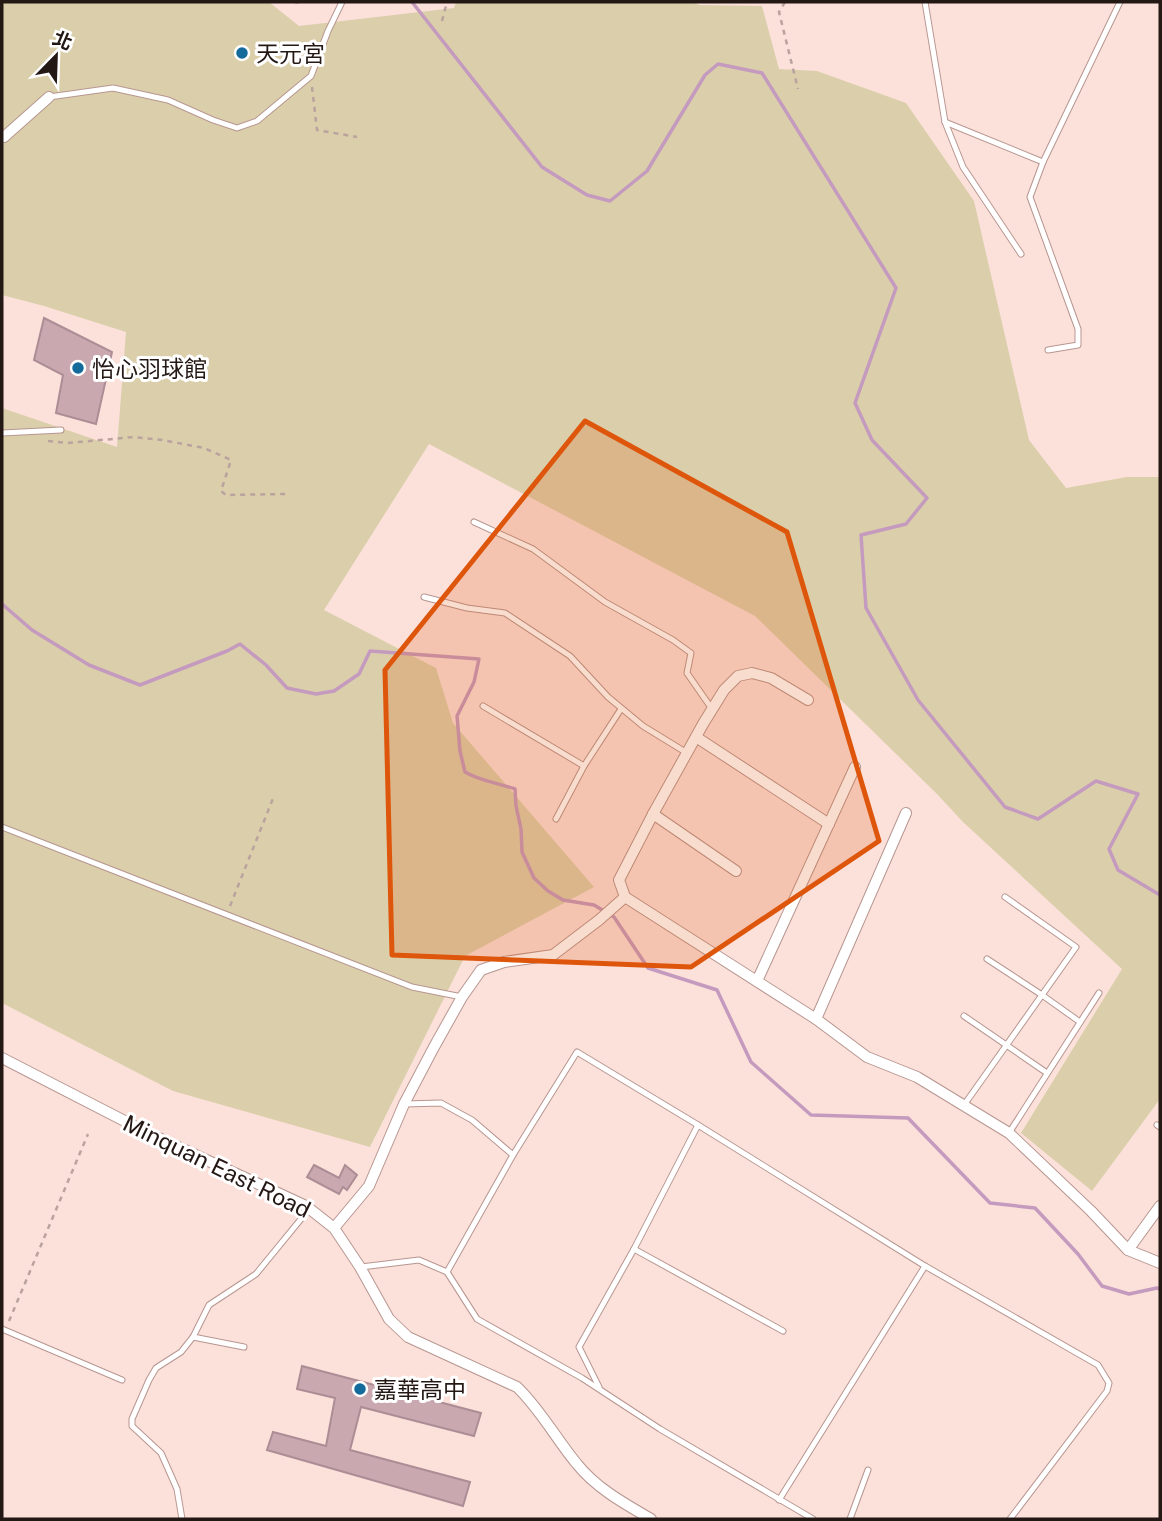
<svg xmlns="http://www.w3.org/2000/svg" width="1162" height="1521" font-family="'Public Sans','Noto Sans TC',sans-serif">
<rect width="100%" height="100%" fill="#fce0da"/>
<polygon fill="#dbcfab" points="2,2 269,2 299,26 454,8 456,2 694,2 699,5 762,6 779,69 817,71 906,103 974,201 1029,440 1066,488 1127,477 1160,477 1160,1099 1092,1191 1021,1133 1122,969 963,822 936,793 755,616 429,444 324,610 436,668 453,723 594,887 465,956 370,1147 173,1091 2,1003 2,408 117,447 126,332 44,306 2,295"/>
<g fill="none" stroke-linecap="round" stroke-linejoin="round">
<g stroke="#c49abe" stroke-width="3.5">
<polyline points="296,2 298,2"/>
<polyline points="412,2 542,167 587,195 610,201 647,171 705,75 718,64 762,73 896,288 855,403 872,440 927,498 906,524 861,535 866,608 918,700 1005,807 1038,819 1096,781 1138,794 1109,849 1118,870 1160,895"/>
<path d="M2 604 32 630 89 665 140 685 227 651 240 644 266 665 287 688 316 694 334 691 359 674 370 651 479 659 474 682 457 716 460 751 465 772C480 781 498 783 515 789L516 806 521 829 522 852 534 878 548 891 563 900 594 905 614 917 648 968 717 990 751 1062 811 1115 908 1118 990 1203 1035 1208 1078 1254 1102 1286 1129 1294 1157 1288 1160 1289"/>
</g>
</g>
<g fill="#c9a8b0" stroke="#ad8d95" stroke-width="2">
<polygon points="44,318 112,352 96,424 56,413 63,375 34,360"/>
<polygon points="314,1165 339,1178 345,1165 357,1175 347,1190 343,1187 339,1194 307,1177"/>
<polygon points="302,1366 481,1413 474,1436 361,1407 350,1450 470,1482 463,1506 267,1450 273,1432 326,1446 335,1398 297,1389"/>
</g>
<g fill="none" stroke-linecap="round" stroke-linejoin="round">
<defs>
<g id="lane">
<polyline points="925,2 945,122 963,167 1021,254"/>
<polyline points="49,97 113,88 168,100 213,120 237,128 257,121 311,76 328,31 342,2"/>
<polyline points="945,122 1043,162"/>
<polyline points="1048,350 1078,345 1078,329 1030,197 1043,162 1120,2"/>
<polyline points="2,433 61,430"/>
<polyline points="474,522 533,549 605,602 673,640 691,653 687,673 712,709"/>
<polyline points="424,597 467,608 505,613 570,656 608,697 643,726 687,753"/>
<polyline points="483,706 584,766"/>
<polyline points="556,819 584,766 621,709"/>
<polyline points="2,827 412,987 462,997"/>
<polyline points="987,959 1042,995 1080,1022"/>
<polyline points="964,1016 1047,1073"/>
<polyline points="404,1104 441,1103 472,1120 513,1155"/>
<polyline points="964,1105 1076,947 1005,897"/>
<polyline points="1157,1125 1160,1127"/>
<polyline points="1009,1133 1099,993"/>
<polyline points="634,1249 783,1331"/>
<polyline points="361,1267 419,1260 447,1272 477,1319 582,1378 660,1429 813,1519"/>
<polyline points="447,1272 513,1155 577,1052 698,1125 925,1266 1098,1365 1109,1383 1107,1391 1010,1519"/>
<polyline points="2,1329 122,1380"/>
<polyline points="193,1337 244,1347"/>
<polyline points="599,1387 579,1347 634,1249 698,1125"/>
<polyline points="779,1500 925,1266"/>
<polyline points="182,1519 177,1489 161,1453 132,1426 132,1419 149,1380 156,1368 181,1352 193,1337 209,1305 256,1274 310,1208"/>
<polyline points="850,1519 868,1470"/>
</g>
<g id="street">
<polyline points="2,137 4,137 49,97"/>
<polyline points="696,737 829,824"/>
<polyline points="653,814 736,871"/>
<polyline points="625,897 619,880 653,814 703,724 724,690 738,676 752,673 771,678 808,700"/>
<polyline points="757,981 855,767"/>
<polyline points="816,1019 906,813"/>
<path d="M2 1058 148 1133 306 1206 334 1228 360 1267 389 1319 408 1337 517 1387C541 1410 556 1439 577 1464 596 1488 625 1504 651 1519"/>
<polyline points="334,1228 369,1186 404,1104 434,1047 462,997 481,970 504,962 553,955 599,920 625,897 816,1019 867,1057 917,1077 1009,1133 1091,1211 1128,1250 1160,1263"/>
<polyline points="1128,1250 1160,1206"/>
</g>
</defs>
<use href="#lane" stroke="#b79690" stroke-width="7"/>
<use href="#street" stroke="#b79690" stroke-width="12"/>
<g stroke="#baa39e" stroke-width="2.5" stroke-dasharray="5 5" stroke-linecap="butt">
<polyline points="785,2 779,12 798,89"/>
<polyline points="442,21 447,2"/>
<polyline points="312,87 317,130 357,137"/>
<polyline points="48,441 68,443 134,437 162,440 204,448 231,460 221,491 226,495 286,494"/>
<polyline points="230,906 274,796"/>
<polyline points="9,1321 88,1134"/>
</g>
<use href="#lane" stroke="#fff" stroke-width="5"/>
<use href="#street" stroke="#fff" stroke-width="10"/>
</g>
<path fill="#de560c" fill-opacity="0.2" stroke="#de560c" stroke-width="5" stroke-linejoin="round" d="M585 421 787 532 879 841 691 967 392 955 385 670Z"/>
<g fill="#146a9b" stroke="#fff" stroke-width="2.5">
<circle cx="242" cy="53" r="7"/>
<circle cx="78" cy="368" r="7"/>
<circle cx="360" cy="1389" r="7"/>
</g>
<g text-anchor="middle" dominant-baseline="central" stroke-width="6" stroke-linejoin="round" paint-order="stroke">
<g font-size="23" fill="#241815" stroke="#fff" text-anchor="start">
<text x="256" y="53">天元宮</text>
<text x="92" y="368">怡心羽球館</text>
<text x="374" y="1389">嘉華高中</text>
</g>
<g font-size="23" fill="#241815" stroke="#fff">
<text transform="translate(217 1166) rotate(26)">Minquan East Road</text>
</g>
</g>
<rect width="1162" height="1521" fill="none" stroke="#241815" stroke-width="7"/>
<g transform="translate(56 56) rotate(23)" stroke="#ffffff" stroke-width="5" paint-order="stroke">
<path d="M0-5L12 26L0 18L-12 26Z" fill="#241815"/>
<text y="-10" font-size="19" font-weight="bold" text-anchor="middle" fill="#241815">北</text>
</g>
</svg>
